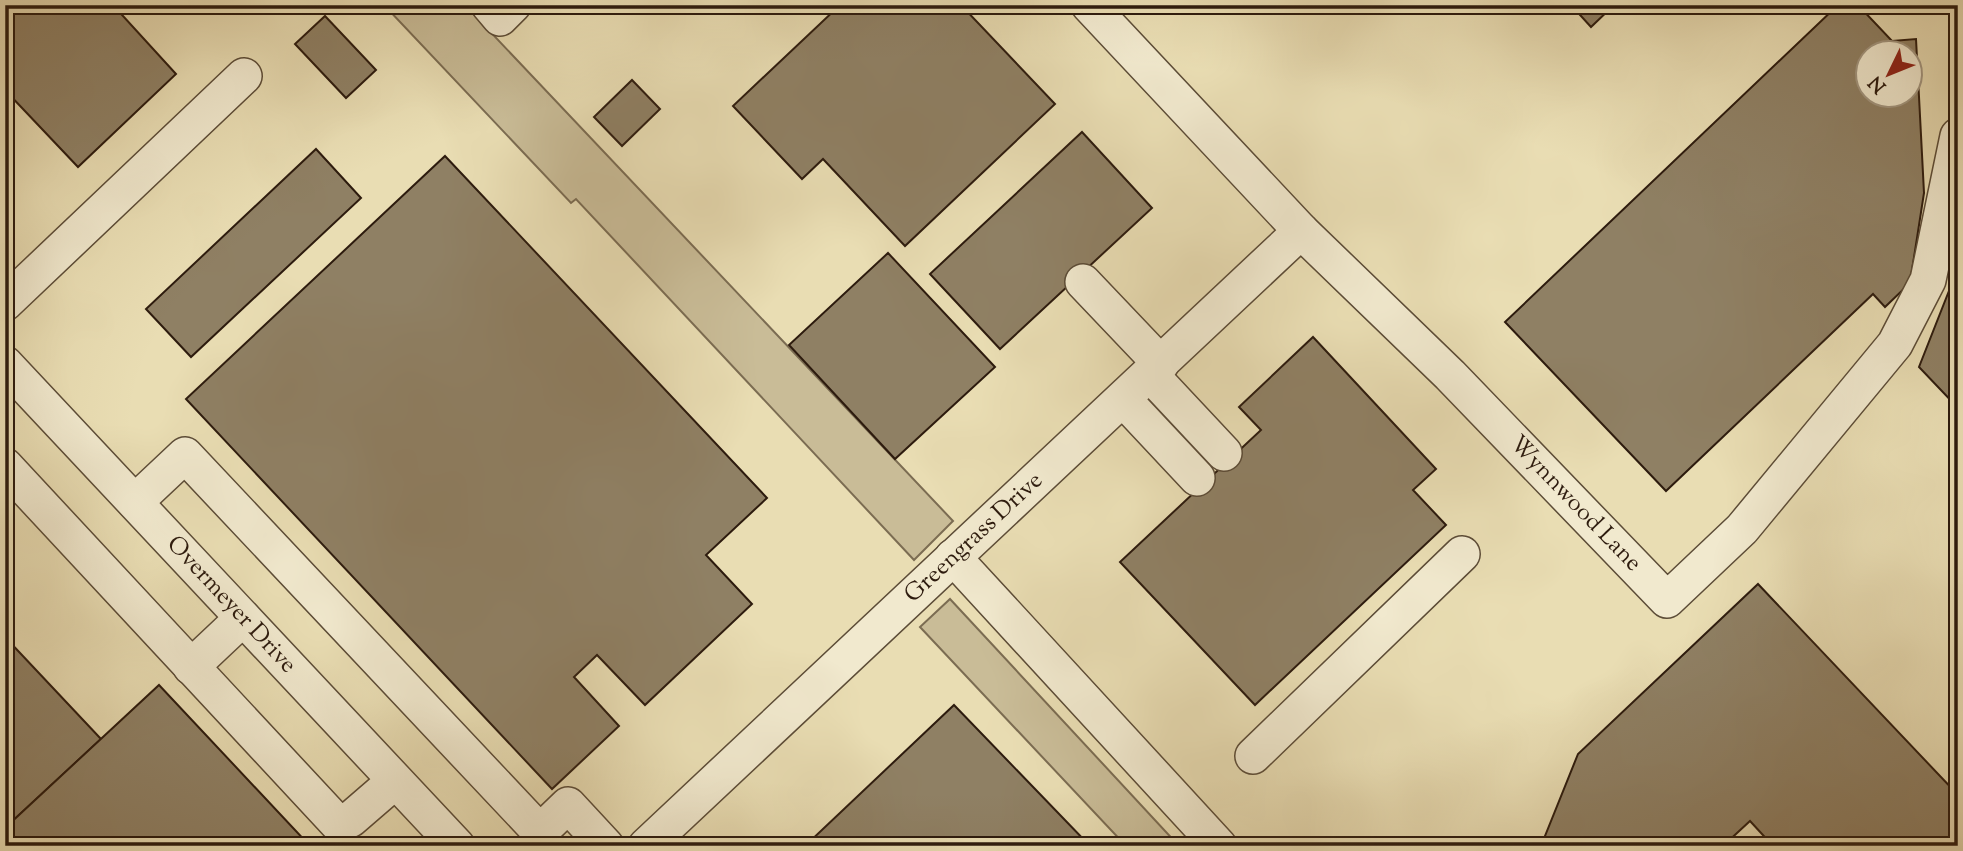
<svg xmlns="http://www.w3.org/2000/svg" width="1963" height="851" font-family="'Sorts Mill Goudy',serif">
<rect width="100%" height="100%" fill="#e9ddb3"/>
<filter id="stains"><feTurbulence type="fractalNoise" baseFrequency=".00286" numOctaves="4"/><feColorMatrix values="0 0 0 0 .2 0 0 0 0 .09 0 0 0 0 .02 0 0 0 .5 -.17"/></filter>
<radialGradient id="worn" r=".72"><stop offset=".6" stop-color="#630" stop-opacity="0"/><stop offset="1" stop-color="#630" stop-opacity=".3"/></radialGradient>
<g fill="#c9bc97" stroke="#7b6c52" stroke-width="2">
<polygon points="384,5 465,5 953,521 914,560 576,199 571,203"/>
<polygon points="950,599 1179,846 1126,846 920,627"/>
</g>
<g fill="#8f8064" stroke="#2d1b0e" stroke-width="2" fill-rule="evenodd">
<polygon points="5,5 113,5 176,74 78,167 5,90"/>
<polygon points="840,5 961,5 1055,104 905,246 823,159 802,179 733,106"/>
<polygon points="1571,5 1614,5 1591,27"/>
<path d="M1838 5H1858L1892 41 1916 39 1924 193 1910 283 1885 307 1873 294 1666 491 1505 322ZM1868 52H1910V94H1868Z"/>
<polygon points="325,16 376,70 346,98 295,44"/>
<polygon points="632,80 660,109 622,146 594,117"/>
<polygon points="1082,132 1152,208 1000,349 930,274"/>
<polygon points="316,149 361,198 191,357 146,309"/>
<polygon points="445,156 767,498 706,555 752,604 645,705 597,655 574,677 619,726 552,789 186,399"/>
<polygon points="888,253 995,367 895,459 789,345"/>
<polygon points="1958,268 1958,408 1919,367"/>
<polygon points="1313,337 1436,469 1413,490 1446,525 1255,705 1120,562 1261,430 1239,407"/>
<polygon points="1758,584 1958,795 1958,846 1773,846 1750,821 1723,846 1541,846 1578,754"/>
<polygon points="5,637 101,739 5,828"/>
<polygon points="159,685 310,846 5,846 5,828"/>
<polygon points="954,705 1090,846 805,846"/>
</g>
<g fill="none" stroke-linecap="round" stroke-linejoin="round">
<defs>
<g id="minor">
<polyline points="489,5 500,18 513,5"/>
<polyline points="1089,5 1301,231 1450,375 1667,600 1742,529 1895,344 1928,280 1958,136"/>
<polyline points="1083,282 1161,364"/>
<polyline points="5,303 244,76"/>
<polyline points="5,364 457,846"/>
<polyline points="1150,374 1224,453"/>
<polyline points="1123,399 1197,478"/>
<polyline points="5,466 339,825 351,819 395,781"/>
<polyline points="135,502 185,455 540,832 568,805 606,846"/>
<polyline points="953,557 1219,846"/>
<polyline points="191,667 243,618"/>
<polyline points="1253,756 1462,554"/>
<polyline points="646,846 1301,231"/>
</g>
</defs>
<use href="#minor" stroke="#5c4c37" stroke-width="38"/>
<use href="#minor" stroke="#f1e9ce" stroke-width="35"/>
</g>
<g text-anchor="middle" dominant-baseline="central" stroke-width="5" stroke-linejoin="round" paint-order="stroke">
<g font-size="24" fill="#2d1b0e" stroke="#f1e9ce">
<text transform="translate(1575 504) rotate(46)">Wynnwood Lane</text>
<text transform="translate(974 538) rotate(-43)">Greengrass Drive</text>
<text transform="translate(231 605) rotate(47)">Overmeyer Drive</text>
</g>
</g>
<rect width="1963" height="851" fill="none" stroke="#e9ddb3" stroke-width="28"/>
<rect x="7" y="7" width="1949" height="837" fill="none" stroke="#2d1b0e" stroke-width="3.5"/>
<rect x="14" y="14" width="1935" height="823" fill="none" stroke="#2d1b0e" stroke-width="2"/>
<g transform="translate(1889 74) rotate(227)"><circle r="33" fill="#f1e9ce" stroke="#a39781" stroke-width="2"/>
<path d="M0-5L12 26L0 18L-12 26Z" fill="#8f2418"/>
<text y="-10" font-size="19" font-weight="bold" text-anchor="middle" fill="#2d1b0e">N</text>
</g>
<rect width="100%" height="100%" filter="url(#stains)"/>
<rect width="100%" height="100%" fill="url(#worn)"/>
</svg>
